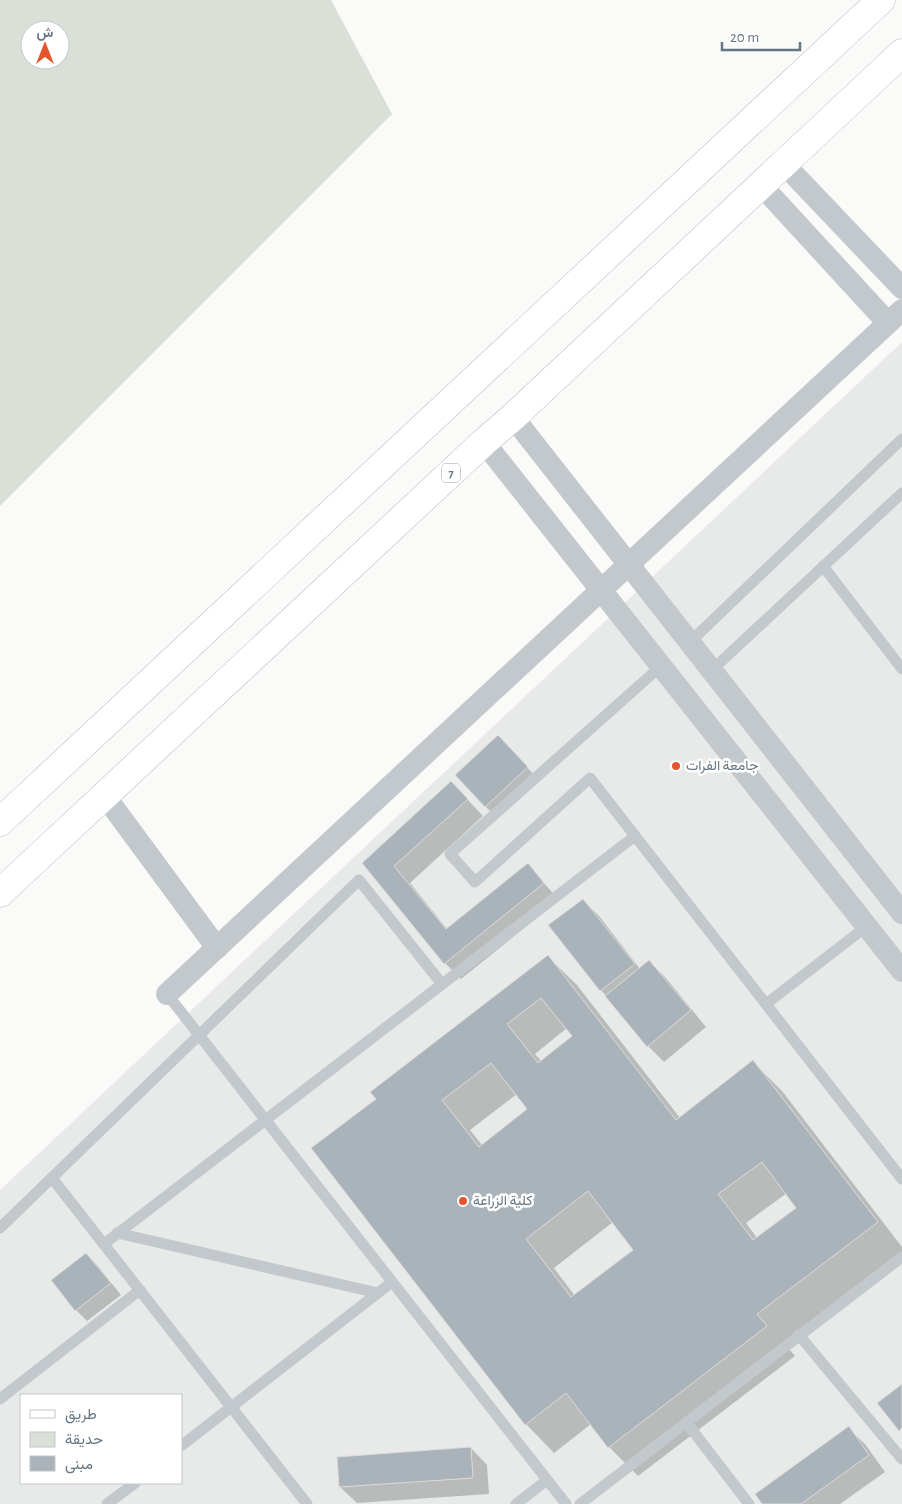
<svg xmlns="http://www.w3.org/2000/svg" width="902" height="1504" font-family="'Alegreya Sans',Vazirmatn,sans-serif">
<rect width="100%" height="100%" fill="#fafaf8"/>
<path fill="#e8e9e9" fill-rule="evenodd" d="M902 342V1504H0V1190ZM21 1395H181V1483H21Z"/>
<path fill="#dadfd7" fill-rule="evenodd" d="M0 0H331L392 114 0 506ZM30 30H60V60H30Z"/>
<g fill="#0003" fill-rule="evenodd">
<polygon points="508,747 538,779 496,817 485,806"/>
<polygon points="467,799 483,816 410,883 447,929 528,865 559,900 461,979 445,963 363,863"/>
<polygon points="583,900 599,916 640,969 649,961 666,978 706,1027 664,1062 648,1046 601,990"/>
<path d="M548 957 577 985 680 1118 753 1062 782 1091 902 1247V1254L785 1344 795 1356 638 1476 609 1447 591 1424 554 1453 526 1424 378 1099ZM567 1028 574 1037 542 1062 535 1054ZM517 1094 529 1109 482 1145 470 1130ZM787 1193 798 1208 757 1238 746 1223ZM613 1222 635 1250 575 1296 554 1268Z"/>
<polygon points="86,1254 97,1265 121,1295 87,1321 76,1310 53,1281"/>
<polygon points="848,1428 865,1444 885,1472 840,1504 763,1504"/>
<polygon points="471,1448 487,1465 489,1494 357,1503 340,1487"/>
</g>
<g fill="#aab3b9" stroke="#dcdcda" fill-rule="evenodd">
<polygon points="498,735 528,767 485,807 455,775"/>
<polygon points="451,781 468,799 394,866 446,929 528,863 544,883 444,964 362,863"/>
<polygon points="583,899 635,964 600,991 548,925"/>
<path d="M548 955 676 1120 753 1060 878 1222 757 1314 767 1326 608 1448 566 1393 525 1425 311 1148 376 1099 370 1092ZM541 998 572 1036 538 1063 507 1024ZM491 1063 527 1109 479 1147 442 1100ZM762 1162 796 1208 753 1240 718 1194ZM588 1191 633 1250 571 1297 526 1239Z"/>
<polygon points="649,960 691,1010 647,1047 605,996"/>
<polygon points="86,1253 111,1283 75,1311 51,1280"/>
<polygon points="902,1384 902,1428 899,1431 877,1403"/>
<polygon points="849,1426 869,1455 801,1504 762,1504 755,1494"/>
<polygon points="471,1447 473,1478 339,1487 337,1457"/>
</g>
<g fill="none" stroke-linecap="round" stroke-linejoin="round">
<defs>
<g id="primary">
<polyline points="0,822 881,0"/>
<polyline points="0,893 484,442 513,417 902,53"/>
</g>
</defs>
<use href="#primary" stroke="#b5babe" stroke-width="29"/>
<g stroke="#c3c8cc" stroke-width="11">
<polyline points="823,566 902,669"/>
<polyline points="690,642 902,439"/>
<polyline points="661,666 450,854 475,882 590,778 902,1179"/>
<polyline points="712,670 902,493"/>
<polyline points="167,994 566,1504"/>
<polyline points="766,1004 867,926"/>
<polyline points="52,1178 307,1504"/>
<polyline points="0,1228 359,880 442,984"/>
<polyline points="117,1233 378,1293"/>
<polyline points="104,1244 635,836"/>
<polyline points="799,1335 902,1459"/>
<polyline points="0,1399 140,1290"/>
<polyline points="686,1422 749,1504"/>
<polyline points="181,1446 392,1282"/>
<polyline points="107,1504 135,1483"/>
<polyline points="516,1504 547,1480"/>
<polyline points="580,1504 902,1257"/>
</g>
<g stroke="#c3c8cc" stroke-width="22">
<polyline points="784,164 902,288"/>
<polyline points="761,185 888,323"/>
<polyline points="513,417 902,913"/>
<polyline points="484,442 902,971"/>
<polyline points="105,796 217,948"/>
<polyline points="167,994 902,310"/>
</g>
<use href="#primary" stroke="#fff" stroke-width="28"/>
</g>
<g fill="#e4572e" stroke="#fff" stroke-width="2">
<circle cx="676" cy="766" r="5"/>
<circle cx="463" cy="1201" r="5"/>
</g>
<g text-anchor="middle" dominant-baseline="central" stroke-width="5" stroke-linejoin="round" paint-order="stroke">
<rect fill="#fff" stroke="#939fa8" stroke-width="1" x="442" y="463.5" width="18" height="19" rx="4"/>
<g font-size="12" font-weight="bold" fill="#657683">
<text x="451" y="473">7</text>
</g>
<g font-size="14" fill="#657683" stroke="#fff" text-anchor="start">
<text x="686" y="766">جامعة الفرات</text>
<text x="473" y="1201">كلية الزراعة</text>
</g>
</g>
<rect x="20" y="1394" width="162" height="90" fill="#ffffff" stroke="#c1c8cd"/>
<rect x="30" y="1410" width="25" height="8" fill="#ffffff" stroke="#c1c8cd"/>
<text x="65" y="1419" font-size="15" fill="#657683">طريق</text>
<rect x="30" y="1432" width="25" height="15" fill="#dadfd7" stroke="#c1c8cd"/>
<text x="65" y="1444" font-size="15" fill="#657683">حديقة</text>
<rect x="30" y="1456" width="25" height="15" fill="#aab3b9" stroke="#c1c8cd"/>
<text x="65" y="1469" font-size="15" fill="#657683">مبنى</text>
<g transform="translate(45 45)"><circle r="24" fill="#ffffff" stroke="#c1c8cd"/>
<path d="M0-4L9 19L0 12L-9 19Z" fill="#e4572e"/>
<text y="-8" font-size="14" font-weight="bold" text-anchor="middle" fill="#657683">ش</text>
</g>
<path d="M722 42v8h78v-8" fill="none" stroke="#657683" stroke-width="2.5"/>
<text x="730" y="42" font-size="15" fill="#657683" stroke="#ffffff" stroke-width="4" paint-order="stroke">20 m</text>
</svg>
